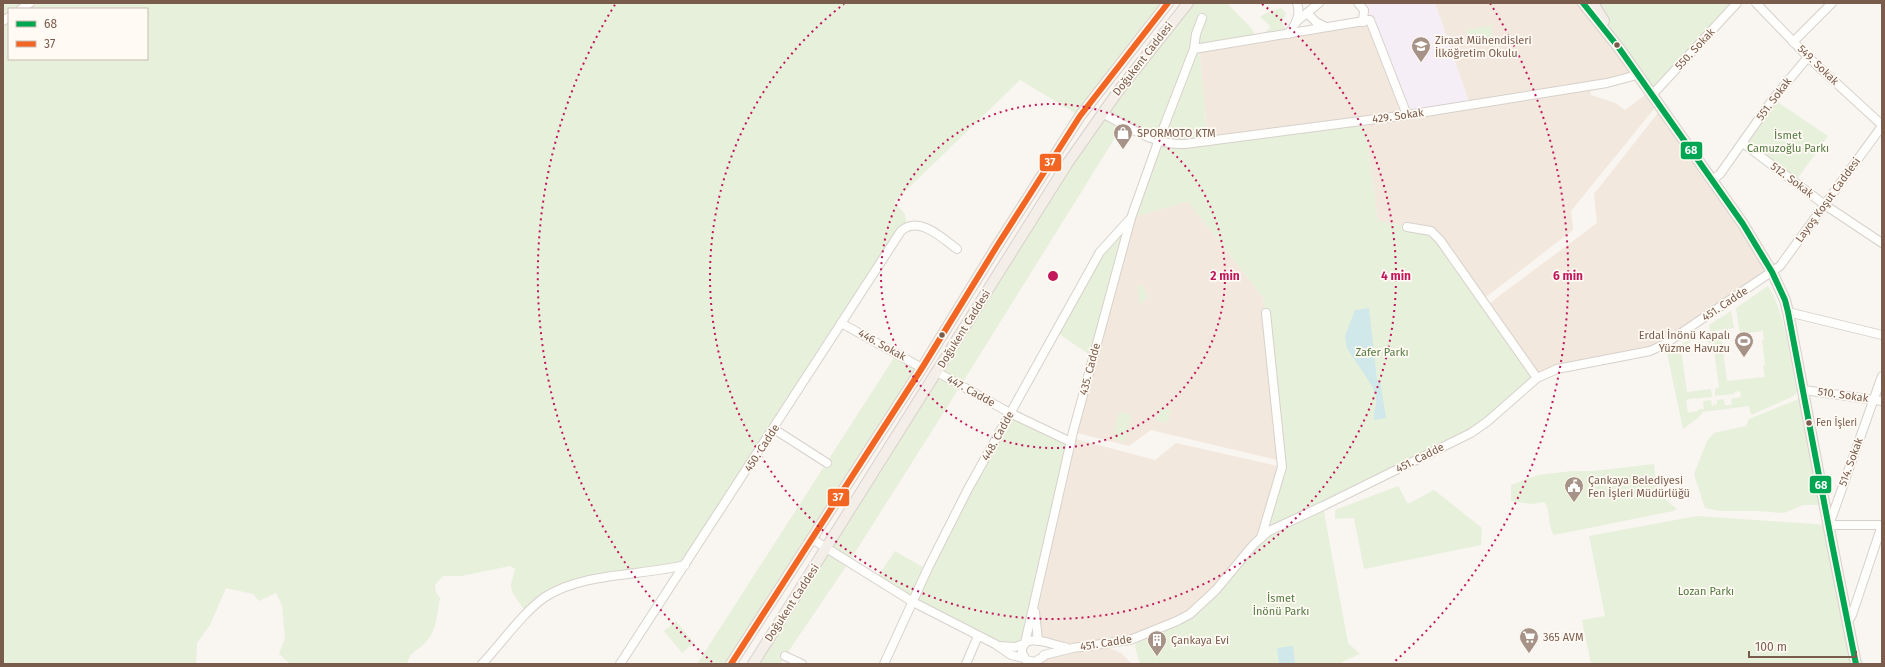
<svg xmlns="http://www.w3.org/2000/svg" width="1885" height="667" font-family="'Fira Sans',sans-serif">
<rect width="100%" height="100%" fill="#f9f5f0"/>
<g fill="#f2e8de">
<polygon points="1435,3 1583,3 1637,75 1589,86 1591,95 1615,103 1625,110 1649,92 1658,104 1571,211 1573,230 1482,300 1431,231 1378,221 1364,121 1208,142 1199,48 1370,20 1470,105"/>
<polygon points="1661,109 1772,272 1665,344 1537,378 1486,306 1597,223 1594,194"/>
<polygon points="1188,201 1263,297 1282,461 1151,430 1129,446 1073,432 1131,218"/>
<polygon points="1072,438 1155,460 1176,443 1282,467 1261,539 1216,590 1177,621 1102,645 1121,653 1132,664 1041,664 1043,657 1071,648 1038,641 1034,599"/>
</g>
<polygon fill="#f6eef6" points="1364,3 1435,3 1470,105 1407,115"/>
<g fill="#e7f0db" fill-rule="evenodd">
<path d="M3 3H1168L1080 116 1020 80 894 202 905 214 907 226 685 565 623 574 556 590 527 614 512 592 511 584 515 569 510 566 461 576H443L435 585 436 592 440 598C437 612 437 630 427 641 419 650 409 652 407 664H290L279 654 285 638 282 605 276 593 259 601 253 594 226 588 210 625 197 643 196 664H3ZM9 9H147V59H9Z"/>
<polygon points="1188,3 1227,3 1252,29 1256,39 1199,48 1208,142 1364,121 1378,221 1431,231 1537,378 1488,421 1323,506 1348,643 1360,654 1342,662 1342,664 1140,664 1135,647 1137,641 1190,614 1261,539 1282,467 1263,297 1188,201 1131,218 1093,357 1056,332 1100,252 1131,218 1157,142 1123,125 961,385 849,562 780,664 753,664 1102,113"/>
<polygon points="1597,3 1737,3 1652,95 1602,18"/>
<polygon points="1281,8 1286,13 1282,22 1288,34 1263,37 1264,33 1270,28 1269,25 1260,17 1264,14"/>
<polygon points="1491,25 1493,38 1468,43 1466,30"/>
<polygon points="1773,99 1828,136 1795,182 1743,143"/>
<polygon points="1141,284 1148,296 1141,305 1139,303 1137,287"/>
<path d="M1768 286C1785 311 1790 362 1797 392L1794 396 1751 415 1749 406 1703 412 1699 417 1683 429 1667 353 1693 337 1690 342 1681 348 1687 392 1711 389 1712 397 1689 399 1686 401 1688 413 1698 411V409H1704L1703 401 1711 400 1712 406 1717 404V400L1724 399 1725 405H1732L1731 399 1741 397 1740 391 1735 392 1734 394 1715 396V389L1719 387 1713 343H1708L1707 335 1718 334V337L1721 336 1727 381 1765 377 1763 365H1765L1762 340H1764L1763 331 1740 334 1736 308Z"/>
<polygon points="1731,311 1734,328 1708,332 1710,330 1709,325"/>
<polygon points="897,353 922,368 731,664 697,664"/>
<polygon points="1801,398 1820,505 1803,505 1784,513 1757,511 1720,511 1705,508 1694,474 1707,441 1714,433 1746,426 1749,419"/>
<polygon points="1160,407 1171,410 1167,423 1156,421"/>
<polygon points="1119,412 1131,415 1125,442 1113,439"/>
<polygon points="1010,413 1071,442 1025,643 1003,646 876,579 895,551 926,569"/>
<path d="M1654 464 1657 492 1677 509 1673 511 1554 535C1547 525 1551 513 1545 502L1532 504 1511 501V485L1538 475 1572 471H1594Z"/>
<polygon points="1398,486 1408,504 1434,490 1482,528 1481,545 1364,569 1354,518 1335,519 1335,510"/>
<polygon points="1697,516 1829,525 1856,664 1591,664 1582,620 1605,616 1589,536"/>
<polygon points="676,621 694,643 682,653 664,631"/>
</g>
<g fill="#d0e8ea">
<path d="M1369 308 1377 380H1380L1386 418 1374 420C1373 412 1377 405 1376 398 1376 387 1353 359 1347 348L1345 336 1355 310Z"/>
<polygon points="1293,646 1295,664 1279,664 1277,648"/>
</g>
<g fill="none" stroke-linecap="round" stroke-linejoin="round">
<defs>
<g id="minor">
<polyline points="1358,3 1364,10 1363,22"/>
<polyline points="1756,3 1808,57 1882,125"/>
<polyline points="21,9 30,3"/>
<polyline points="1307,13 1316,22 1326,27"/>
<polyline points="3,21 9,17"/>
<polyline points="1296,22 1319,3"/>
<path d="M1288 34C1296 25 1301 14 1297 3"/>
<polyline points="1793,42 1832,3"/>
<polyline points="1194,49 1196,34 1202,18"/>
<polyline points="1652,95 1737,3"/>
<path d="M1102 113C1129 127 1153 145 1185 144L1407 115 1607 83 1637 75"/>
<polyline points="1743,143 1825,205 1882,243"/>
<polyline points="1712,180 1720,174 1773,99 1808,57"/>
<polyline points="1407,227 1431,231 1440,240 1537,378"/>
<polyline points="1788,312 1882,335"/>
<polyline points="841,323 922,368"/>
<polyline points="937,372 1010,413 1071,442"/>
<polyline points="1804,390 1882,401"/>
<polyline points="774,429 827,463"/>
<polyline points="1261,538 1282,467 1266,313"/>
<polyline points="812,539 913,602 995,644 1011,655 1024,658"/>
<polyline points="1035,612 1038,641"/>
<polyline points="1847,623 1852,615 1882,525 1829,525 1882,376"/>
<polyline points="1025,643 1073,432 1131,218 1158,142 1194,49 1370,20 1407,115"/>
<polyline points="1000,646 1015,647 1024,644"/>
<polyline points="1044,655 1073,648 1130,640 1177,621 1190,614 1216,590 1254,544 1269,531 1323,506 1471,433 1488,421 1537,378 1557,369 1650,351 1665,344 1780,266 1882,126"/>
<polyline points="785,656 802,664"/>
<path d="M1043 657 1034 662 1026 660 1022 653C1021 630 1051 645 1065 647"/>
<path d="M482 664C501 644 523 612 545 597 583 572 642 576 685 565"/>
<path d="M620 664 901 231C919 215 942 238 957 249"/>
<polyline points="884,664 928,568 968,489 1100,252 1129,220"/>
<polyline points="966,664 978,636"/>
</g>
<g id="major">
<polyline points="1583,3 1619,48 1743,224 1772,272 1785,300 1788,312 1832,544 1856,664"/>
<polyline points="1593,3 1604,21"/>
<polyline points="731,664 922,368 997,246 1080,116 1168,3"/>
<polyline points="753,664 1067,164 1119,90 1188,3"/>
</g>
</defs>
<use href="#minor" stroke="#d7d1cb" stroke-width="10"/>
<use href="#major" stroke="#dad1cc" stroke-width="12"/>
<use href="#minor" stroke="#fefefd" stroke-width="8"/>
<use href="#major" stroke="#f3eee8" stroke-width="10"/>
<defs>
<polyline id="bus-1" points="1583,3 1619,48 1743,224 1772,272 1785,300 1788,312 1832,544 1856,664"/>
<polyline id="bus-2" points="731,664 922,368 997,246 1080,116 1168,3"/>
</defs>
<use href="#bus-1" stroke="#fffaf3" stroke-width="9"/>
<use href="#bus-2" stroke="#fffaf3" stroke-width="9"/>
<use href="#bus-1" stroke="#00a651" stroke-width="6"/>
<use href="#bus-2" stroke="#f26522" stroke-width="6"/>
</g>
<g fill="none" stroke="#c2185b" stroke-width="2" stroke-dasharray="2 4">
<circle cx="1053" cy="276" r="172"/>
<path d="M1262 4A343 343 0 1 1 844 4"/>
<path d="M712 662A515 515 0 0 1 616 3M1490 3A515 515 0 0 1 1394 662"/>
</g>
<defs>
<symbol id="school-pin" viewBox="-11 -11 22 30"><path d="M0 17L-7.5 6A9.5 9.5 0 1 1 7.5 6Z" fill="#a69286" stroke="#fffaf3"/><path d="M0-5L7-2L0 1L-7-2ZM-4 1L0 2.5L4 1V4Q0 6-4 4Z" fill="#fff"/></symbol>
<symbol id="shop-pin" viewBox="-11 -11 22 30"><path d="M0 17L-7.5 6A9.5 9.5 0 1 1 7.5 6Z" fill="#a69286" stroke="#fffaf3"/><path d="M-5-2.5h2.3a2.7 3.5 0 0 1 5.4 0H5L5.5 6h-11ZM-1.5-2.5h3a1.5 2.3 0 0 0-3 0Z" fill="#fff"/></symbol>
<symbol id="stadium-pin" viewBox="-11 -11 22 30"><path d="M0 17L-7.5 6A9.5 9.5 0 1 1 7.5 6Z" fill="#a69286" stroke="#fffaf3"/><path d="M0-5a6.5 5 0 1 0 0 10a6.5 5 0 1 0 0-10ZM-3.5-1.8h7v3.6h-7Z" fill="#fff"/></symbol>
<symbol id="civic-pin" viewBox="-11 -11 22 30"><path d="M0 17L-7.5 6A9.5 9.5 0 1 1 7.5 6Z" fill="#a69286" stroke="#fffaf3"/><path d="M-.6-6.5H3V-4.5H.6V-3L4-1V1h2V6H-6V1h2V-1L-.6-3ZM-1.2 2.5V6h2.4V2.5Z" fill="#fff"/></symbol>
<symbol id="supermarket-pin" viewBox="-11 -11 22 30"><path d="M0 17L-7.5 6A9.5 9.5 0 1 1 7.5 6Z" fill="#a69286" stroke="#fffaf3"/><path d="M-6-5.5h2.5l.6 2H6L4.5 2H-2.5L-4.4-4H-6ZM-1.5 3.2a1.3 1.3 0 1 0 .1 0ZM3 3.2a1.3 1.3 0 1 0 .1 0Z" fill="#fff"/></symbol>
<symbol id="building-pin" viewBox="-11 -11 22 30"><path d="M0 17L-7.5 6A9.5 9.5 0 1 1 7.5 6Z" fill="#a69286" stroke="#fffaf3"/><path d="M-4-6H4V6H1V3H-1V6H-4ZM-2.5-4.3h1.7v1.8h-1.7ZM.8-4.3h1.7v1.8H.8ZM-2.5-1h1.7V.8h-1.7ZM.8-1h1.7V.8H.8Z" fill="#fff"/></symbol>
</defs>
<g fill-rule="evenodd">
<use href="#school-pin" x="1410" y="35" width="22" height="30"/>
<use href="#shop-pin" x="1112" y="122" width="22" height="30"/>
<use href="#stadium-pin" x="1733" y="330" width="22" height="30"/>
<use href="#civic-pin" x="1563" y="475" width="22" height="30"/>
<use href="#supermarket-pin" x="1518" y="626" width="22" height="30"/>
<use href="#building-pin" x="1146" y="629" width="22" height="30"/>
</g>
<g fill="#7a5c4d" stroke="#fffaf3" stroke-width="1.5">
<circle cx="1617" cy="45" r="3.5"/>
<circle cx="942" cy="335" r="3.5"/>
<circle cx="1809" cy="423" r="3.5"/>
</g>
<g text-anchor="middle" dominant-baseline="central" stroke-width="3.5" stroke-linejoin="round" paint-order="stroke">
<g font-size="10" fill="#7a5c4d" stroke="#fffaf3" text-anchor="start">
<text x="1816" y="423">Fen İşleri</text>
</g>
<g font-size="11" fill="#7a5c4d" stroke="#fffaf3" text-anchor="start">
<text x="1435" y="40">Ziraat Mühendisleri<tspan x="1435" dy="13">İlköğretim Okulu</tspan></text>
<text x="1137" y="133">SPORMOTO KTM</text>
<text x="1730" y="335" text-anchor="end">Erdal İnönü Kapalı<tspan x="1730" dy="13">Yüzme Havuzu</tspan></text>
<text x="1588" y="480">Çankaya Belediyesi<tspan x="1588" dy="13">Fen İşleri Müdürlüğü</tspan></text>
<text x="1543" y="637">365 AVM</text>
<text x="1171" y="640">Çankaya Evi</text>
</g>
<g font-size="11" fill="#7a5c4d" stroke="#fffaf3">
<text transform="translate(1695 49) rotate(-47)">550. Sokak</text>
<text transform="translate(1143 59) rotate(-52)">Doğukent Caddesi</text>
<text transform="translate(1818 65) rotate(44)">549. Sokak</text>
<text transform="translate(1774 99) rotate(-53)">551. Sokak</text>
<text transform="translate(1398 116) rotate(-8)">429. Sokak</text>
<text transform="translate(1792 180) rotate(37)">512. Sokak</text>
<text transform="translate(1828 200) rotate(-54)">Layoş Koşut Caddesi</text>
<text transform="translate(1725 304) rotate(-34)">451. Cadde</text>
<text transform="translate(964 329) rotate(-58)">Doğukent Caddesi</text>
<text transform="translate(882 345) rotate(29)">446. Sokak</text>
<text transform="translate(1090 369) rotate(-75)">435. Cadde</text>
<text transform="translate(971 391) rotate(29)">447. Cadde</text>
<text transform="translate(1843 395) rotate(8)">510. Sokak</text>
<text transform="translate(998 436) rotate(-61)">448. Cadde</text>
<text transform="translate(762 448) rotate(-57)">450. Cadde</text>
<text transform="translate(1420 458) rotate(-27)">451. Cadde</text>
<text transform="translate(1851 462) rotate(-70)">514. Sokak</text>
<text transform="translate(792 603) rotate(-57)">Doğukent Caddesi</text>
<text transform="translate(1106 643) rotate(-9)">451. Cadde</text>
</g>
<g font-size="11" fill="#537a41" stroke="#fffaf3">
<text x="1788" y="135">İsmet<tspan x="1788" dy="13">Camuzoğlu Parkı</tspan></text>
<text x="1382" y="352">Zafer Parkı</text>
<text x="1706" y="591">Lozan Parkı</text>
<text x="1281" y="598">İsmet<tspan x="1281" dy="13">İnönü Parkı</tspan></text>
</g>
</g>
<circle cx="1053" cy="276" r="6" fill="#c2185b" stroke="#fffaf3" stroke-width="2"/>
<g font-size="12" text-anchor="middle" font-weight="bold" fill="#c2185b" stroke="#fffaf3" stroke-width="3.5" stroke-linejoin="round" paint-order="stroke">
<text x="1225" y="280">2 min</text>
<text x="1396" y="280">4 min</text>
<text x="1568" y="280">6 min</text>
</g>
<g stroke="#fffaf3" stroke-width="1.5">
<rect x="1680" y="141" width="23" height="19" rx="4" fill="#00a651"/>
<rect x="1039" y="153" width="23" height="19" rx="4" fill="#f26522"/>
<rect x="1809" y="475" width="23" height="19" rx="4" fill="#00a651"/>
<rect x="827" y="488" width="23" height="19" rx="4" fill="#f26522"/>
</g>
<g font-size="11" text-anchor="middle" font-weight="bold" fill="#fff">
<text x="1691" y="154">68</text>
<text x="1050" y="166">37</text>
<text x="1821" y="489">68</text>
<text x="838" y="501">37</text>
</g>
<rect width="1885" height="667" fill="none" stroke="#7a5c4d" stroke-width="8"/>
<rect x="8" y="8" width="140" height="52" fill="#fffaf3" stroke="#cabbb1"/>
<rect x="16" y="21" width="20" height="6" fill="#00a651" stroke="#cabbb1"/>
<text x="44" y="28" font-size="12" fill="#7a5c4d">68</text>
<rect x="16" y="41" width="20" height="6" fill="#f26522" stroke="#cabbb1"/>
<text x="44" y="48" font-size="12" fill="#7a5c4d">37</text>
<path d="M1749 651v6h107v-6" fill="none" stroke="#7a5c4d" stroke-width="2"/>
<text x="1755" y="651" font-size="12" fill="#7a5c4d" stroke="#fffaf3" stroke-width="3" paint-order="stroke">100 m</text>
</svg>
